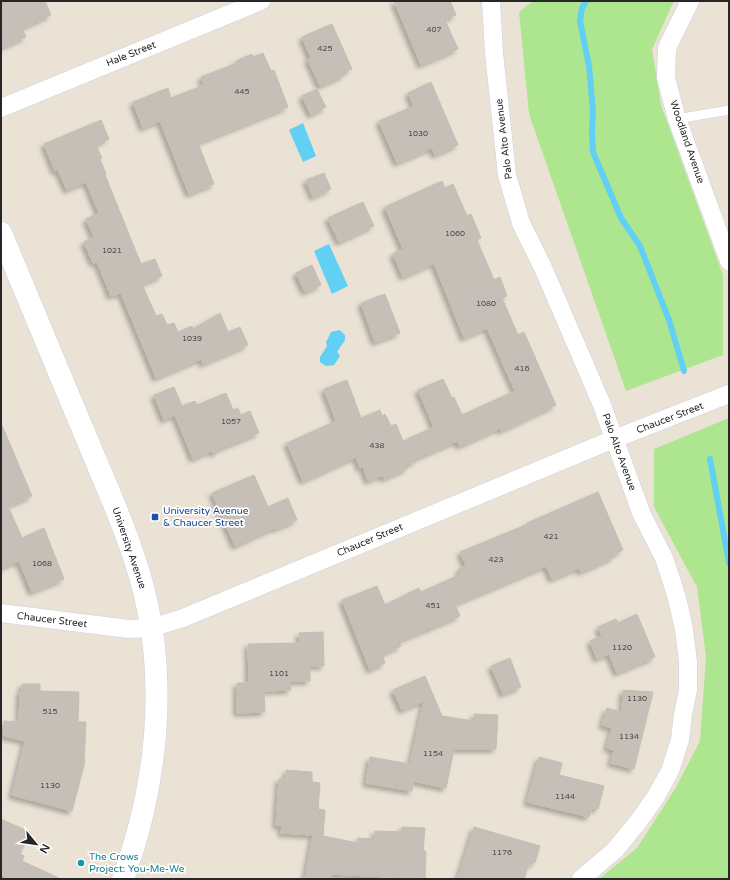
<svg xmlns="http://www.w3.org/2000/svg" width="730" height="880" font-family="'Varela Round',sans-serif">
<defs>
<filter id="shadow"><feDropShadow dx="-3.5" dy="3.5" stdDeviation="2" flood-color="#0004"/></filter>
</defs>
<rect width="100%" height="100%" fill="#ebe2d6"/>
<g fill="#aee58f">
<polygon points="533,1 674,1 652,49 661,105 723,275 723,355 626,391 529,114 519,12"/>
<polygon points="729,418 729,879 599,879 637,848 675,789 700,741 706,657 697,587 654,507 654,449"/>
</g>
<g fill="#61d0f4">
<polygon points="303,123 316,156 303,162 289,130"/>
<polygon points="329,244 348,286 332,294 314,251"/>
<polygon points="340,330 345,335 345,340 337,352 340,356 334,365 326,366 320,362 320,357 327,346 326,342 331,332"/>
</g>
<g fill="none" stroke-linecap="round" stroke-linejoin="round">
<g stroke="#61d0f4" stroke-width="6">
<polyline points="586,1 582,8 580,21 589,66 593,111 592,132 593,152 621,218 640,246 669,320 684,371"/>
<polyline points="710,459 729,563"/>
</g>
</g>
<g fill="#c5bfb7" stroke="#c5beb1" filter="url(#shadow)">
<polygon points="1,1 45,1 51,15 22,28 26,37 1,48"/>
<polygon points="394,1 450,1 456,15 445,20 458,49 421,65"/>
<polygon points="332,24 352,69 343,72 345,75 320,86 308,60 311,58 302,37"/>
<polygon points="263,53 271,71 274,70 288,107 198,143 214,184 189,194 160,121 143,128 133,102 168,88 171,98 204,85 201,77 237,63 236,61 252,54 253,57"/>
<polygon points="431,82 458,145 435,155 432,148 397,163 379,121 414,106 408,93"/>
<polygon points="317,89 326,107 311,115 302,96"/>
<polygon points="101,120 109,139 96,145 102,158 100,159 106,174 105,175 141,264 155,259 162,276 142,284 156,316 162,314 167,325 174,323 178,332 192,326 193,329 220,313 228,332 240,327 248,345 203,364 201,359 156,378 121,293 111,296 97,262 93,263 84,242 94,237 86,219 99,213 86,182 67,190 58,170 55,171 44,144"/>
<polygon points="324,173 331,189 313,197 306,180"/>
<polygon points="442,181 445,188 453,184 467,216 471,214 481,238 477,240 494,280 500,277 507,296 502,298 518,335 524,332 556,405 501,431 500,428 460,446 457,441 415,459 416,461 407,465 408,468 384,479 383,475 368,481 363,467 360,468 356,457 303,481 287,443 336,421 324,389 347,380 361,418 380,410 382,416 385,414 391,426 396,424 403,441 434,427 418,390 443,379 452,398 454,397 462,415 515,391 487,328 464,338 434,263 403,277 393,254 403,249 385,207"/>
<polygon points="363,202 374,226 339,242 328,218"/>
<polygon points="312,265 321,285 305,292 296,273"/>
<polygon points="385,294 400,333 375,342 361,303"/>
<polygon points="174,387 182,406 195,401 197,405 226,393 233,410 238,408 241,415 250,411 259,433 219,449 215,454 211,451 193,459 175,415 164,420 154,395"/>
<polygon points="1,423 32,496 8,506 22,538 44,528 64,579 32,592 19,561 1,568"/>
<polygon points="254,475 268,507 288,498 297,520 276,529 276,527 235,546 212,493"/>
<polygon points="598,492 623,550 613,555 614,557 581,572 579,568 552,579 546,566 455,604 460,616 399,641 401,646 382,654 385,663 370,670 342,600 377,586 385,605 419,588 421,592 461,574 459,569 466,566 460,552 528,524 527,523"/>
<polygon points="637,614 655,657 617,673 609,654 597,659 590,641 602,636 598,627 616,619 618,623"/>
<polygon points="323,632 324,666 310,666 310,681 290,681 291,690 264,691 265,712 237,713 237,683 249,683 248,644 300,643 299,633"/>
<polygon points="510,658 521,687 503,694 491,666"/>
<polygon points="425,676 442,716 474,721 474,714 498,715 496,749 454,749 446,788 413,781 412,791 366,783 370,757 410,764 424,701 402,710 393,690"/>
<polygon points="22,684 40,684 40,691 79,692 78,722 86,722 84,761 85,761 72,811 12,795 25,741 4,736 4,721 19,722 20,692 22,690"/>
<polygon points="623,690 653,692 634,769 611,763 614,750 607,748 612,728 602,725 607,708 622,712"/>
<polygon points="539,757 562,763 559,775 604,786 598,809 592,808 589,817 527,802"/>
<polygon points="286,770 312,772 312,782 320,783 318,809 325,810 323,836 318,835 358,843 358,838 375,839 375,831 402,832 402,827 425,828 423,851 426,851 425,879 331,874 330,879 305,879 313,835 281,833 282,826 276,825 279,779 286,779"/>
<polygon points="1,819 30,832 20,854 24,856 22,861 61,879 9,879 1,875"/>
<polygon points="474,827 540,846 535,862 528,866 524,879 458,879"/>
</g>
<g fill="none" stroke-linecap="round" stroke-linejoin="round">
<defs>
<polyline id="lane" points="677,119 729,110"/>
<g id="street">
<polyline points="491,1 494,53 507,175 521,223 544,270 602,405 642,515 664,558 669,573 677,598 684,629 688,662 688,690 683,714 680,740 670,771 655,798 638,822 615,850 581,879"/>
<polyline points="690,1 667,48 666,78 677,119 729,261"/>
<polyline points="1,108 261,1"/>
<polyline points="1,613 129,629 151,628 183,618 614,439 729,394"/>
</g>
<path id="secondary" d="M1 233C29 300 56 366 84 432 105 484 130 536 144 591 168 686 156 788 123 879"/>
</defs>
<use href="#lane" stroke="#ccd0e1" stroke-width="10"/>
<use href="#street" stroke="#ccd0e1" stroke-width="19"/>
<use href="#secondary" stroke="#ccd0e1" stroke-width="23"/>
<use href="#lane" stroke="#fff" stroke-width="9"/>
<use href="#street" stroke="#fff" stroke-width="18"/>
<use href="#secondary" stroke="#fff" stroke-width="22"/>
</g>
<rect fill="#1a4fb4" stroke="#fff" stroke-width="1.5" x="151" y="513" width="8" height="8" rx="2"/>
<circle fill="#0f9aa8" stroke="#fff" stroke-width="1.5" cx="81" cy="863" r="4"/>
<g text-anchor="middle" dominant-baseline="central" stroke-width="3.5" stroke-linejoin="round" paint-order="stroke">
<g font-size="8" fill="#4e4c4a">
<text x="434" y="29">407</text>
<text x="325" y="48">425</text>
<text x="242" y="91">445</text>
<text x="418" y="133">1030</text>
<text x="455" y="233">1060</text>
<text x="112" y="250">1021</text>
<text x="486" y="303">1080</text>
<text x="192" y="338">1039</text>
<text x="522" y="368">416</text>
<text x="231" y="421">1057</text>
<text x="377" y="445">438</text>
<text x="551" y="536">421</text>
<text x="496" y="559">423</text>
<text x="42" y="563">1068</text>
<text x="433" y="605">451</text>
<text x="622" y="647">1120</text>
<text x="279" y="673">1101</text>
<text x="637" y="698">1130</text>
<text x="50" y="711">515</text>
<text x="629" y="736">1134</text>
<text x="433" y="753">1154</text>
<text x="50" y="785">1130</text>
<text x="565" y="796">1144</text>
<text x="502" y="852">1176</text>
</g>
<g font-size="10" fill="#262626" stroke="#fff">
<text transform="translate(131 54) rotate(-22)">Hale Street</text>
<text transform="translate(504 139) rotate(-97)">Palo Alto Avenue</text>
<text transform="translate(687 142) rotate(71)">Woodland Avenue</text>
<text transform="translate(670 418) rotate(-21)">Chaucer Street</text>
<text transform="translate(619 452) rotate(70)">Palo Alto Avenue</text>
<text transform="translate(370 540) rotate(-23)">Chaucer Street</text>
<text transform="translate(129 548) rotate(71)">University Avenue</text>
<text transform="translate(52 620) rotate(7)">Chaucer Street</text>
</g>
<g font-size="10" fill="#164399" stroke="#fff" text-anchor="start">
<text x="163" y="511">University Avenue<tspan x="163" dy="12">&amp; Chaucer Street</tspan></text>
</g>
<g font-size="10" fill="#0d838f" stroke="#fff" text-anchor="start">
<text x="89" y="857">The Crows<tspan x="89" dy="12">Project: You-Me-We</tspan></text>
</g>
</g>
<rect width="730" height="880" fill="none" stroke="#262626" stroke-width="4"/>
<g transform="translate(36 844) rotate(119)" stroke="#ffffff" stroke-width="3" paint-order="stroke">
<path d="M0-3L7 15L0 10L-7 15Z" fill="#262626"/>
<text y="-6" font-size="11" font-weight="bold" text-anchor="middle" fill="#262626">N</text>
</g>
</svg>
